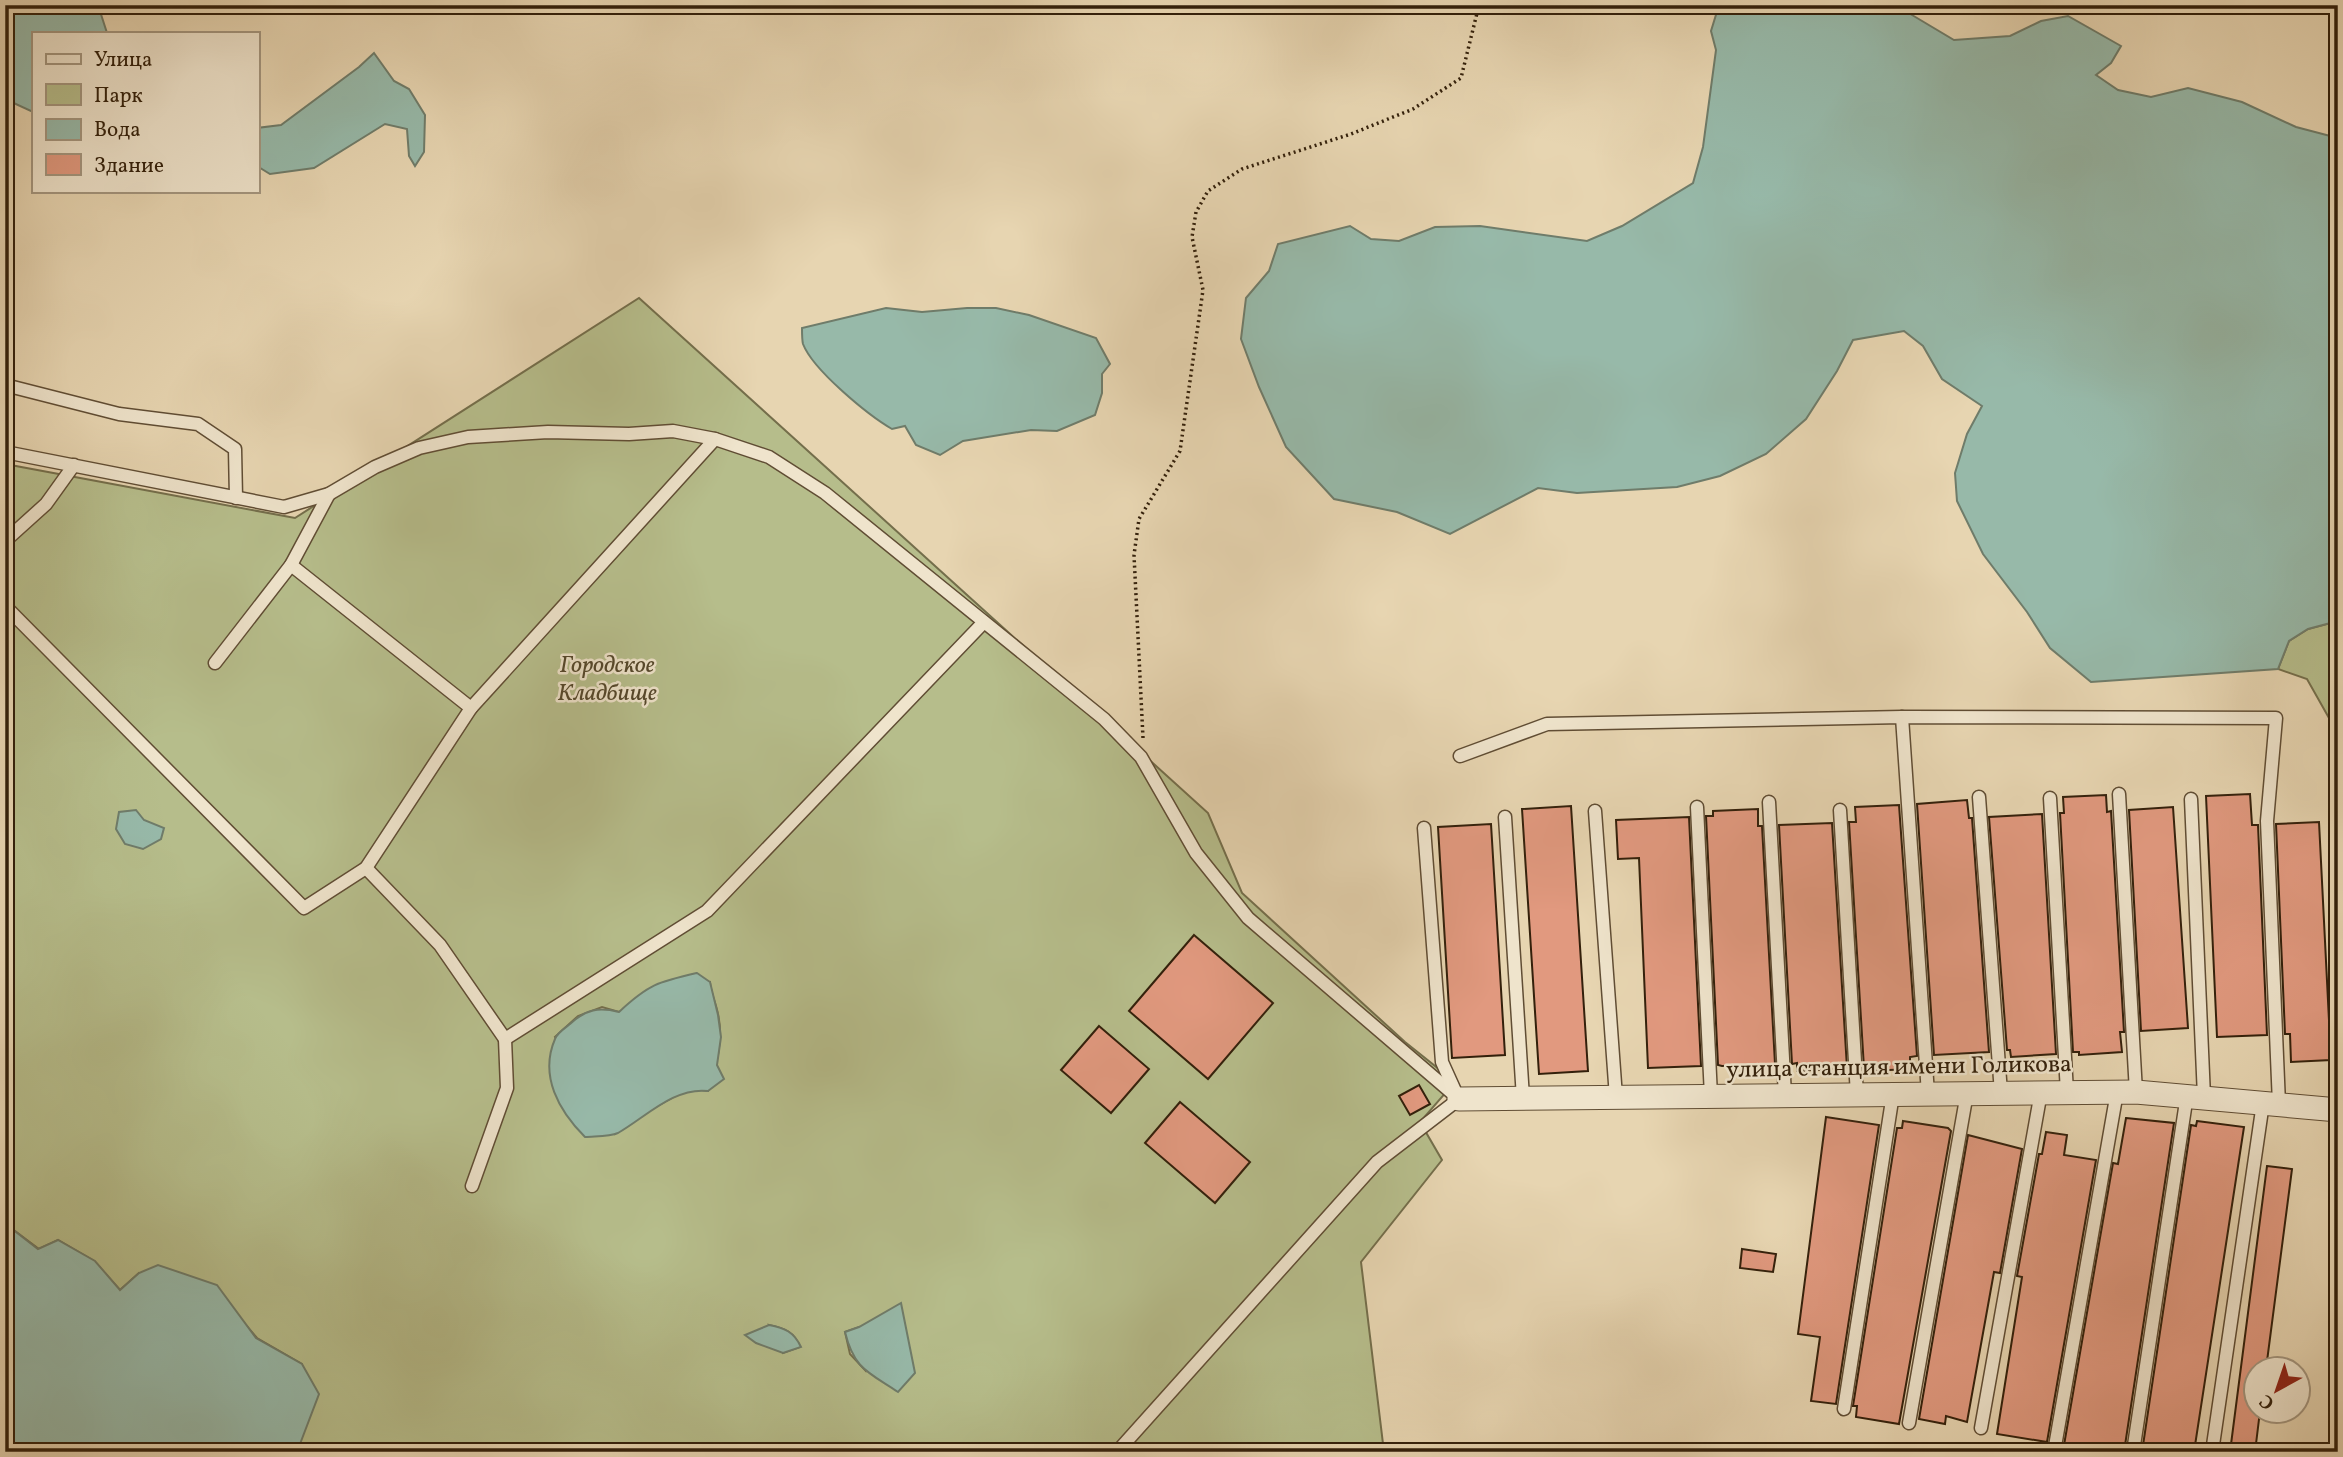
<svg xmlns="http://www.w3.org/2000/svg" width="2343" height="1457" font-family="Vollkorn,serif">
<rect width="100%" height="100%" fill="#e7d5b1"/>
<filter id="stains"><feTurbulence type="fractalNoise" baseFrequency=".00286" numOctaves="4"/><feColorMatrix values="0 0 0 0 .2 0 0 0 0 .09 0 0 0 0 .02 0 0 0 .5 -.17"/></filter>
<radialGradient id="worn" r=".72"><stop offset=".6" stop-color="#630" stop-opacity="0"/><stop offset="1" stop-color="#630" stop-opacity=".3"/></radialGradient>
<g fill="#b6bd8b" stroke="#746e4b" stroke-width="2" fill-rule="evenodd">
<path d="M639 298 1208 813 1242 893 1405 1042 1455 1082 1420 1122 1442 1160 1361 1262 1384 1452H291L300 1444 302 1364 257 1338 238 1316 139 1273 120 1290 94 1261 58 1240 39 1249 11 1228 5 1214V464L295 518ZM710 982C711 994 716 1003 718 1014 724 1041 716 1066 708 1091L693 1089 681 1093 638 1117 615 1134 555 1037 578 1016 602 1007 619 1012ZM769 1325C784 1328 795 1332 800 1347L783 1353ZM859 1327 865 1370 850 1354 845 1332Z"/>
<polygon points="2338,621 2338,734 2307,679 2278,669 2289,641 2308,629"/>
</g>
<g fill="#97b9a9" stroke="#6f7c6a" stroke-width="2">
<polygon points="5,5 98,5 107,33 33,33 33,112 5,99"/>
<polygon points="1719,5 1906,5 1907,12 1954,40 2010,36 2041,21 2068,16 2121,46 2111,63 2096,75 2118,90 2151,97 2188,88 2242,102 2296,127 2338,138 2338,450 2330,458 2333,470 2338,472 2338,621 2308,629 2289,641 2278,669 2091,682 2050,648 2027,612 1983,554 1957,501 1955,473 1967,434 1982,406 1942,379 1923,346 1904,331 1853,340 1837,371 1806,419 1766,454 1720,476 1677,487 1577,493 1538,488 1450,534 1397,512 1334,499 1286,447 1259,387 1241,339 1246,298 1269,271 1278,244 1350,226 1371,239 1399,241 1435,227 1480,226 1587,241 1622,226 1693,183 1703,147 1716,50 1711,31"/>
<polygon points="374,53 394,81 409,89 425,115 424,152 415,166 409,156 407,129 385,124 314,168 270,174 257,166 257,128 281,125 359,67"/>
<path d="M886 308 922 312 967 308H996L1029 315 1096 338 1110 364 1102 374V393L1095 415 1057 431 1031 430 963 441 940 455 916 445 905 426 892 429C868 415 813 370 803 344 802 340 802 332 802 328Z"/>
<polygon points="136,810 144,820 164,828 161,839 143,849 125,844 116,829 119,812"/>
<path d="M697 973 710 982 718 1015 721 1037 717 1065 724 1079 708 1091C674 1087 646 1117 618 1133 609 1137 595 1136 585 1137 559 1111 539 1076 555 1039 557 1033 565 1028 570 1024 586 1009 599 1007 619 1012 649 984 658 982 697 973Z"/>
<polygon points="5,1214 11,1228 38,1249 58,1240 95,1261 120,1290 139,1273 158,1265 217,1285 256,1338 302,1364 319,1394 300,1444 291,1452 5,1452"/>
<path d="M901 1303 915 1373 898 1392C868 1372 854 1369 845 1332L859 1327Z"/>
<path d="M769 1325C785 1328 794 1332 801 1347L783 1353 756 1343 745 1335Z"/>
</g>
<g fill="#e1997f" stroke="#33200b" stroke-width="2">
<polygon points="2250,794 2252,825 2258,825 2267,1035 2217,1037 2206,796"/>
<polygon points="2106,795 2107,812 2111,811 2124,1032 2120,1032 2122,1052 2079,1055 2079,1052 2073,1052 2060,813 2064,813 2063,797"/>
<polygon points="1967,800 1969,818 1972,818 1989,1052 1934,1055 1917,804"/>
<polygon points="1899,805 1917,1056 1910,1057 1910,1069 1868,1071 1868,1067 1864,1068 1849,822 1856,822 1855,807"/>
<polygon points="1571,806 1588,1071 1539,1074 1522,809"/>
<polygon points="2173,807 2188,1028 2141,1031 2129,810"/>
<polygon points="1758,809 1758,826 1762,826 1775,1064 1722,1066 1718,1065 1706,816 1713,816 1713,811"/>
<polygon points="2042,814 2056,1054 2011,1057 2010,1050 2007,1050 1989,817"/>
<polygon points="1689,817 1701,1066 1648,1068 1639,858 1618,859 1616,820"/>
<polygon points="2319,822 2331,1060 2291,1062 2290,1034 2285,1034 2276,824"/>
<polygon points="1832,823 1847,1068 1797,1071 1797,1063 1792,1064 1779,825"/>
<polygon points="1491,824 1505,1055 1452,1058 1438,827"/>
<polygon points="1194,935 1273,1003 1208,1079 1129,1011"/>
<polygon points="1099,1026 1149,1069 1111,1113 1061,1070"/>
<polygon points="1419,1085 1430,1104 1410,1115 1399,1096"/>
<polygon points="1180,1102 1250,1162 1215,1203 1145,1143"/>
<polygon points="1826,1117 1879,1125 1836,1404 1811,1401 1820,1337 1798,1334"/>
<polygon points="2126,1118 2174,1123 2124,1452 2065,1452 2067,1445 2064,1445 2113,1163 2118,1164"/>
<polygon points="1903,1121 1948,1128 1951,1131 1899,1424 1856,1417 1857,1406 1853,1406 1897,1128 1902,1128"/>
<polygon points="2197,1121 2244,1127 2194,1452 2142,1452 2191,1125 2196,1126"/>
<polygon points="2046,1132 2067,1135 2064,1155 2096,1160 2047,1442 1997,1434 2022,1277 2017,1276 2039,1154 2042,1154"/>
<polygon points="1968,1135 2022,1149 2000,1273 1994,1272 1967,1422 1946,1416 1945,1424 1919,1419"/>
<polygon points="2267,1166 2292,1169 2266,1369 2256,1369 2256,1411 2260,1411 2255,1452 2230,1452"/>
<polygon points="1742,1249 1776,1254 1773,1272 1740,1268"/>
</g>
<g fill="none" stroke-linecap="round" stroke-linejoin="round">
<defs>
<g id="lane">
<polyline points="5,385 119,414 198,424 235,449 236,498"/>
<polyline points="5,452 284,507 329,494 375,467 419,448 468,437 548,432 629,434 673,431 715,439 769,457 825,493 1104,719 1141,757 1196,853 1248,918 1459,1099"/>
<polyline points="5,541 46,504 74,465"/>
<polyline points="291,565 471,708"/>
<polyline points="5,606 304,908 366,868 471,708 715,439"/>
<polyline points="215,663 291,565 329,494"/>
<polyline points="1902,717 1928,1094"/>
<polyline points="1460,756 1547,724 1902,717 2276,718 2267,821 2279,1104"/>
<polyline points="2119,794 2136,1092"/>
<polyline points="1979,797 2001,1093"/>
<polyline points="2050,798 2067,1092"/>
<polyline points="2191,799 2204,1097"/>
<polyline points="1769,802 1785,1095"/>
<polyline points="1697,807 1711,1096"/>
<polyline points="1840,810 1857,1095"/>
<polyline points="1595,811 1616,1097"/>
<polyline points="1505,817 1523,1098"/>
<polyline points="1424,828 1442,1062 1456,1093"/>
<polyline points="366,868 440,945 505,1039 707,911 984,622"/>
<polyline points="472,1186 507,1088 505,1039"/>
<polyline points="1844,1409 1893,1094"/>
<polyline points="1909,1423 1967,1093"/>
<polyline points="1981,1428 2041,1092"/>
<polyline points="1117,1452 1377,1162 1459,1099"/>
<polyline points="2054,1452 2117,1092"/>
<polyline points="2133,1452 2187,1095"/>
<polyline points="2212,1452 2263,1103"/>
</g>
<polyline id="street" points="1459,1099 2136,1092 2338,1110"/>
</defs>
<use href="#lane" stroke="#604d34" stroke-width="15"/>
<use href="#street" stroke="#604d34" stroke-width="25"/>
<polyline stroke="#33200b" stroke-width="3.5" stroke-dasharray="2 3.5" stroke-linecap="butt" points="1143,738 1134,555 1139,519 1180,451 1203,290 1192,237 1196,212 1208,191 1242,169 1351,134 1413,109 1461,78 1479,5"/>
<use href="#lane" stroke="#efe4cc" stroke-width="12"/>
<use href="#street" stroke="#efe4cc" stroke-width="23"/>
</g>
<g text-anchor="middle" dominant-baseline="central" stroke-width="5" stroke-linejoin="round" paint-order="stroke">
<g font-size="24" font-style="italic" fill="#54472b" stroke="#efe4cc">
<text x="607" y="666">Городское<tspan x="607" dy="28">Кладбище</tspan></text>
</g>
<g font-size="24" fill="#33200b" stroke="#efe4cc">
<text transform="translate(1899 1068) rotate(-1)">улица станция имени Голикова</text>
</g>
</g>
<rect width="2343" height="1457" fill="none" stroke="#e7d5b1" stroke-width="28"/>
<rect x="7" y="7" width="2329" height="1443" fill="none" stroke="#33200b" stroke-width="3.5"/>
<rect x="14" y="14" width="2315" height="1429" fill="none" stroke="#33200b" stroke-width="2"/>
<rect x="32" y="32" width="228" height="161" fill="#efe4cc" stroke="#a4967f" stroke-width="2"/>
<rect x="46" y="54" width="35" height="10" fill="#efe4cc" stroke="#a4967f" stroke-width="2"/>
<text x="94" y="66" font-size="21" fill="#33200b">Улица</text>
<rect x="46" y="84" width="35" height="21" fill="#b6bd8b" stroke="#a4967f" stroke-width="2"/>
<text x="94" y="102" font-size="21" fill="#33200b">Парк</text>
<rect x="46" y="119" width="35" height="21" fill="#97b9a9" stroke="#a4967f" stroke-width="2"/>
<text x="94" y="136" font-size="21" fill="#33200b">Вода</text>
<rect x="46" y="154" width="35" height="21" fill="#e1997f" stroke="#a4967f" stroke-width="2"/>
<text x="94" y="172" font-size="21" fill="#33200b">Здание</text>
<g transform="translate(2277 1390) rotate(220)"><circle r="33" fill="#efe4cc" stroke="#a4967f" stroke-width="2"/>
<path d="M0-5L12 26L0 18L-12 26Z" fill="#8f2418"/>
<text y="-10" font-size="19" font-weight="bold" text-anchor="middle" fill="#33200b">С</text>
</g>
<rect width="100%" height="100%" filter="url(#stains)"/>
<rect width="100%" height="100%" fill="url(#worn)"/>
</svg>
